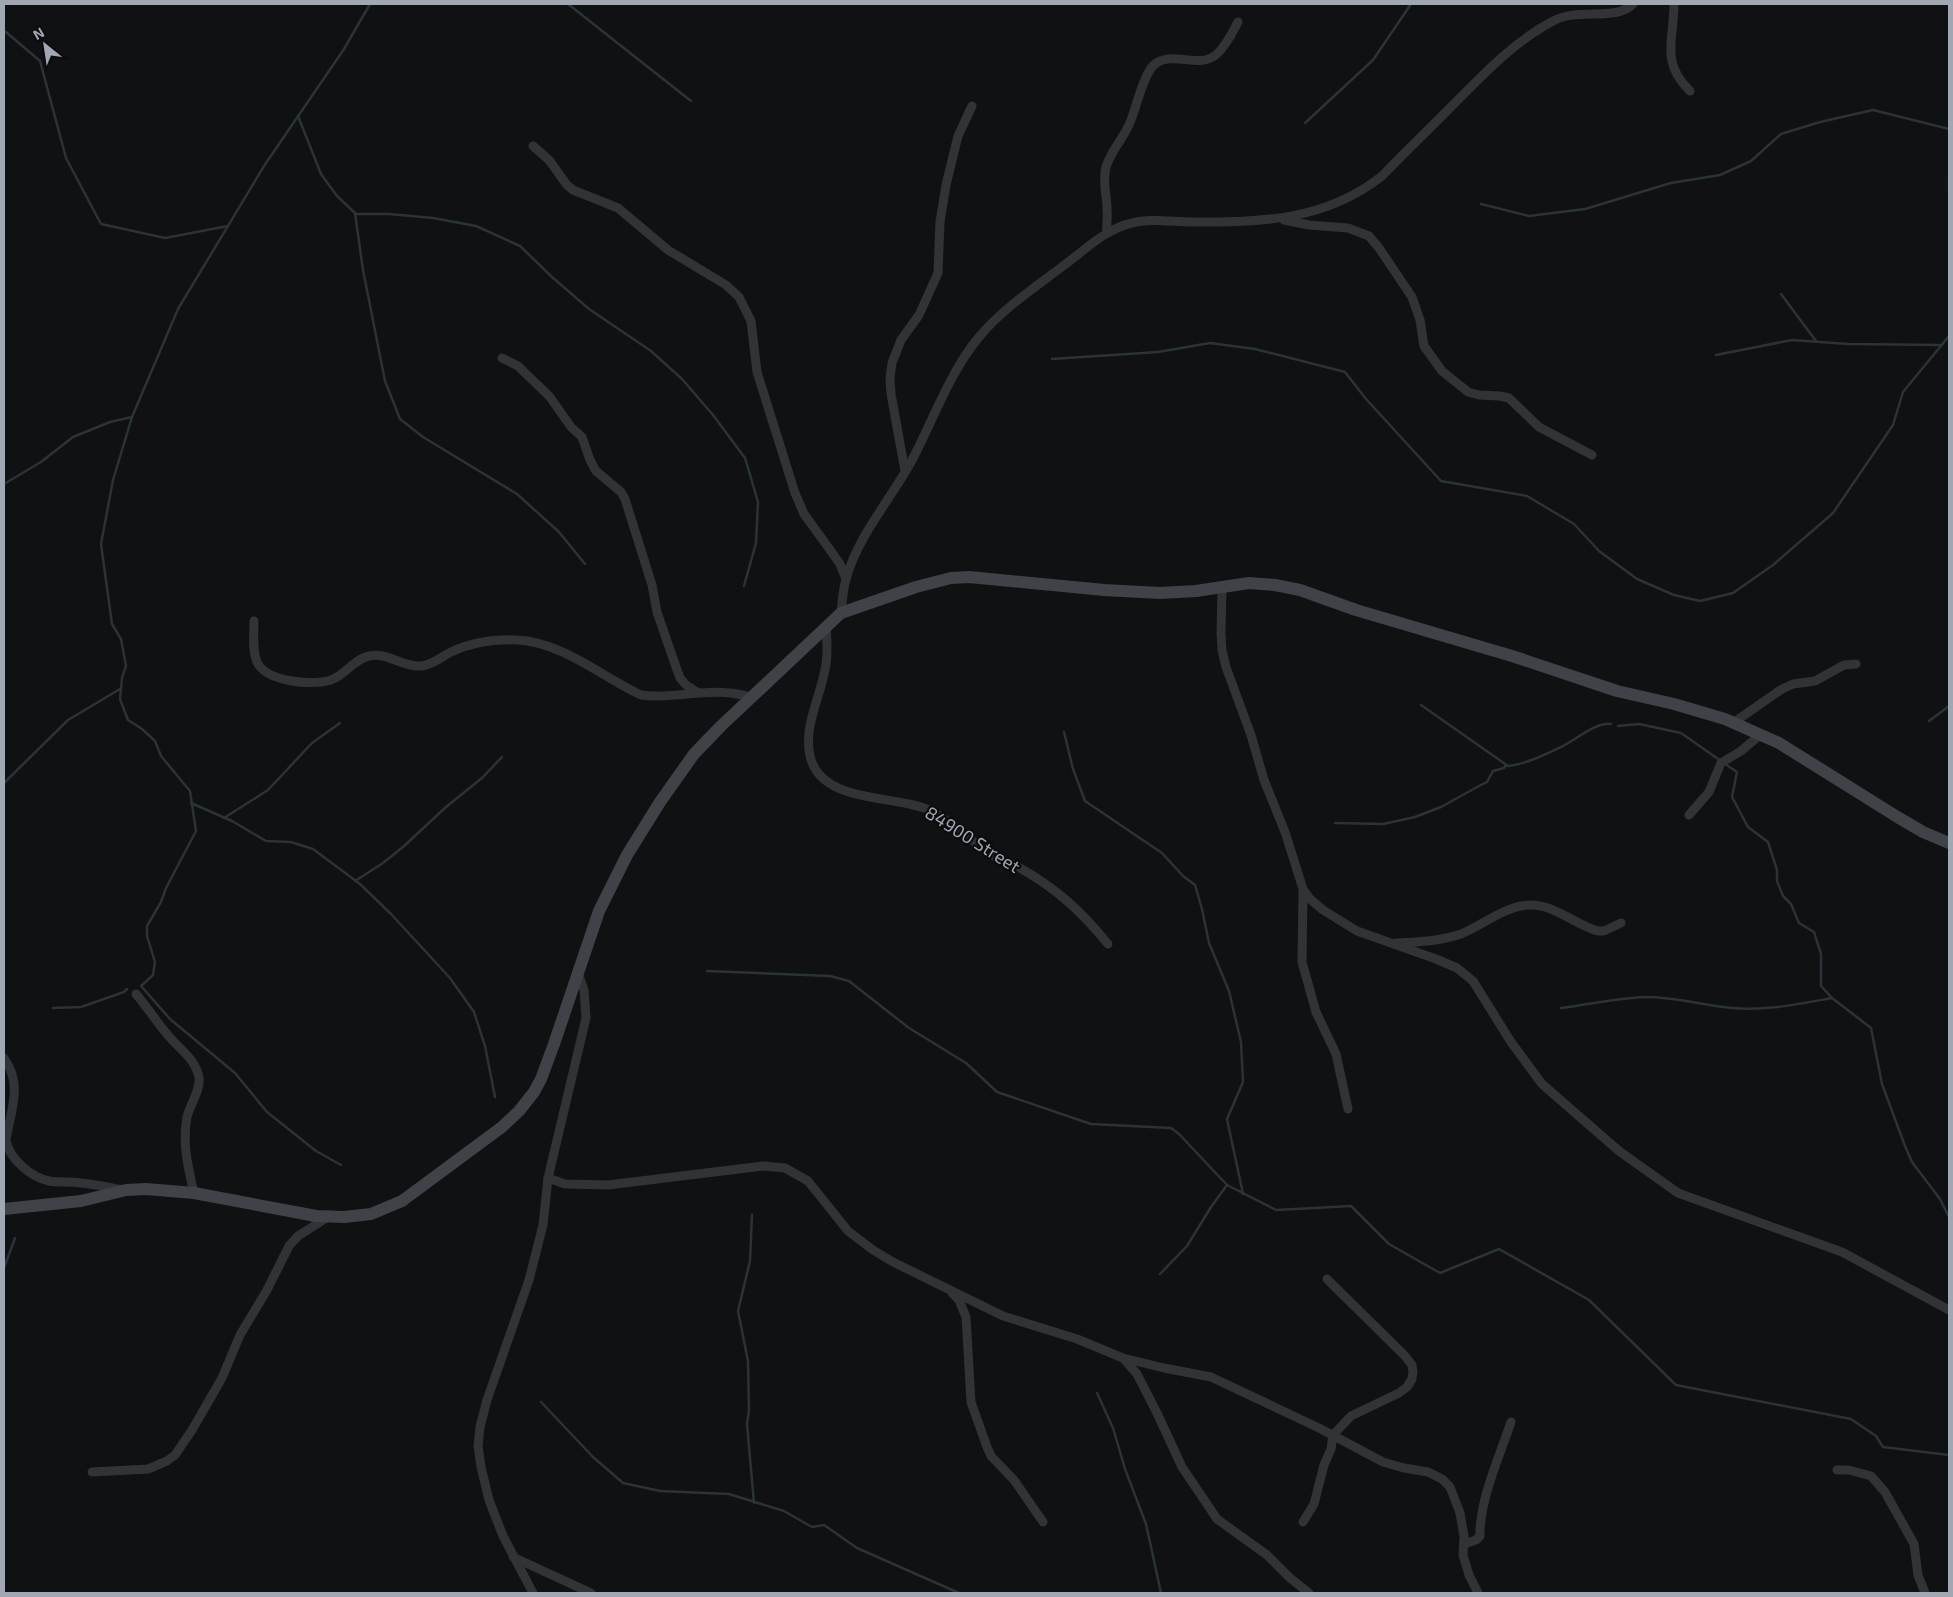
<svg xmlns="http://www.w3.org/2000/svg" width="1953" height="1597" font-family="'Exo 2',sans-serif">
<rect width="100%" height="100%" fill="#101112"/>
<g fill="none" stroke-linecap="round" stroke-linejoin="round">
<g stroke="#293338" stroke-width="2.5">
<polyline points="568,4 691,101"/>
<polyline points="4,32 6,32 40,61 66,158 101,224 165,238 228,226"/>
<polyline points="298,116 321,174 337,196 355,213 363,270 385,381 400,419 423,437 517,494 559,532 585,564"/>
<polyline points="1305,123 1373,60 1411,4"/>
<polyline points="1949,177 1949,191"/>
<polyline points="1481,204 1529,216 1585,209 1671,183 1720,175 1751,161 1781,134 1820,122 1873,110 1949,129"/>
<polyline points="355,214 389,214 433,218 476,226 520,246 552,277 589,309 651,351 682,379 713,415 745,458 758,502 756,543 744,586"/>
<polyline points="1781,294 1816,341"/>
<polyline points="1716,355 1792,340 1848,344 1942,345"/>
<polyline points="1052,359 1158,352 1210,343 1255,349 1345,372 1366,399 1441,481 1527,496 1574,524 1599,551 1637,579 1674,595 1700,601 1733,593 1773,565 1833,513 1893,425 1903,392 1949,336"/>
<polyline points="4,484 41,462 73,437 110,422 132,417"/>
<path d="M1421 705 1508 766C1527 764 1546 754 1563 746 1575 740 1598 721 1611 724"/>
<polyline points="1929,721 1949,706"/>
<polyline points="1618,726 1639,724 1681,733 1721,761"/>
<polyline points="1064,732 1073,769 1085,801 1162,853 1183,876 1195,885 1202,909 1209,943 1229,991 1241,1042 1243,1082 1227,1119 1243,1194"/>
<polyline points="1725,764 1737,772 1732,797 1748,827 1768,842 1777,870 1777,881 1783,896 1791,904 1799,923 1814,932 1821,954 1821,986 1832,998 1871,1028 1882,1084 1905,1146 1912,1162 1940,1199 1949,1217"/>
<polyline points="4,783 68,720 120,689"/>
<polyline points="191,803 232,821 266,841 291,842 313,849 360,884 391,914 450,978 474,1012 485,1046 495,1097"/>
<polyline points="224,818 268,790 312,743 340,723"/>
<polyline points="1335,823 1383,824 1415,817 1441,807 1479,786 1487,782 1493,771 1504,768 1506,765"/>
<polyline points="355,881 383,863 403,847 446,807 482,778 502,757"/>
<polyline points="707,971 830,976 849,981 909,1028 966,1063 997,1092 1091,1124 1171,1128 1179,1134 1227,1185 1276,1210 1351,1206 1389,1244 1440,1273 1499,1249 1589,1300 1676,1385 1851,1419 1876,1436 1883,1447 1949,1455"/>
<polyline points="53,1008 81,1007 124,992 127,989"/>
<path d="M1561 1008C1588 1005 1616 998 1645 997 1675 997 1702 1005 1732 1008 1766 1011 1799 1004 1832 998"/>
<polyline points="341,1165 316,1151 267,1112 235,1073 170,1019 141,986 153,975 155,962 147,936 147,926 161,902 166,888 196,831 190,791 161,756 155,741 142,729 128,720 120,699 122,678 126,666 121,639 112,624 101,544 113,480 132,417 178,309 264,166 344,49 370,4"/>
<polyline points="752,1215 750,1261 738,1311 748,1361 749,1410 747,1424 754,1503"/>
<polyline points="4,1268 15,1238"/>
<polyline points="1160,1274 1187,1246 1211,1207 1227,1185"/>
<polyline points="1097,1393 1113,1428 1125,1469 1146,1524 1161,1593"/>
<polyline points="541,1402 593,1457 623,1483 660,1491 729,1494 784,1511 812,1527 824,1525 857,1548 959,1593"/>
</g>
<g stroke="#313337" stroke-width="9">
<path d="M1674 4C1674 40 1660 62 1690 91"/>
<polyline points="533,146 549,160 567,185 573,190 618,208 668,250 726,285 739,297 751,321 757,372 795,493 804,514 828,547 840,564 846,579"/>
<polyline points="1284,220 1309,225 1348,228 1369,236 1379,248 1412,297 1420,320 1424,346 1442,371 1468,392 1479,395 1500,396 1509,398 1539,427 1592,455"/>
<path d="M1107 232C1106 225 1108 217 1107 209 1107 195 1102 182 1106 167 1111 150 1125 137 1131 120 1136 108 1144 72 1155 64 1174 50 1199 70 1217 54 1226 46 1232 33 1238 22"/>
<polyline points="502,358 518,366 550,397 571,427 582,437 590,460 596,471 621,492 625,499 652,585 657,612 676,667 680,678 686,685 697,692"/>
<polyline points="905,471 891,394 890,378 892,363 901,340 919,315 938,273 940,222 946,185 958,136 972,106"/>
<polyline points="1222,588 1221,633 1222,650 1226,667 1251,735 1264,780 1285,832 1303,889 1310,899 1323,910 1357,931 1436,959 1457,968 1473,981 1511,1042 1542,1084 1619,1151 1678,1193 1842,1252 1949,1310"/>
<path d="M841 613C842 602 843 590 846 579 858 536 890 500 911 462 933 421 949 373 979 337 1003 308 1037 286 1067 263 1087 248 1106 229 1132 223 1151 218 1172 222 1193 222 1262 222 1325 221 1382 176 1404 153 1427 131 1449 109 1481 77 1513 42 1553 21 1579 7 1615 22 1633 4"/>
<path d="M254 621C254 634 252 650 257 662 266 682 313 686 331 680 346 675 352 660 369 656 388 652 402 667 420 666 431 666 441 657 451 652 472 642 494 639 517 640 562 642 602 677 641 695 680 700 710 685 750 697"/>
<path d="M826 626C827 638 828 651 826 664 822 694 803 725 810 756 821 805 897 794 931 811 954 822 971 842 992 855 1001 860 1011 863 1020 868 1057 889 1081 911 1108 944"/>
<polyline points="1733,723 1782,689 1793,684 1815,681 1844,665 1856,664"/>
<polyline points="1689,815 1709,792 1721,763 1741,751 1761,734"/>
<polyline points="1303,889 1302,962 1316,1012 1336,1054 1348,1109"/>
<path d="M1396 943C1417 942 1441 941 1461 934 1484 925 1505 905 1531 905 1555 905 1576 925 1598 931H1604L1621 923"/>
<path d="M136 994C147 1007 156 1021 167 1034 178 1048 195 1058 199 1077 201 1090 190 1104 187 1117 182 1144 188 1167 194 1193"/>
<path d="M4 1058C23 1085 11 1109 6 1140 9 1159 31 1177 49 1181 59 1183 70 1181 80 1183 94 1184 108 1187 122 1190"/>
<polyline points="548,1178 565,1184 608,1185 763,1166 785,1168 808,1181 848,1231 873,1250 893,1262 1003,1316 1077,1339 1123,1358 1164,1368 1211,1377 1319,1428 1383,1462 1404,1468 1428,1472 1442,1479 1450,1487 1460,1513 1464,1536 1463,1555 1469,1575 1478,1593"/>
<polyline points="952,1293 959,1300 966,1317 971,1402 987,1447 991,1456 1014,1480 1043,1522"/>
<polyline points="1123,1358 1137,1374 1157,1413 1182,1467 1217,1519 1267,1555 1290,1578 1309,1593"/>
<polyline points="1837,1470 1849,1470 1871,1476 1885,1492 1914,1544 1918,1575 1925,1593"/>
<polyline points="92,1472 148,1469 167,1461 175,1455 192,1430 222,1378 240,1335 267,1290 289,1246 298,1236 328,1217"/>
<polyline points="1303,1522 1314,1504 1324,1465 1331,1449 1333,1435 1351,1416 1399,1393 1407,1387 1412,1379 1413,1371 1412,1365 1405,1356 1327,1279"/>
<path d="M1464 1544 1476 1540 1480 1536C1479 1501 1500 1455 1511 1422"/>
<polyline points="513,1557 591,1593"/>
<polyline points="533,1593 503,1536 489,1500 481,1467 478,1446 480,1427 487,1400 529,1280 543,1225 548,1178 586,1018 584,990 578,973"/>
</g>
<polyline stroke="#3f4247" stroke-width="12" points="4,1209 81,1201 126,1190 146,1189 194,1193 316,1216 344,1217 371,1214 402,1201 502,1127 519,1111 534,1092 541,1079 554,1044 599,911 627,855 660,802 694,754 721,726 841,613 916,587 951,578 969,577 1104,590 1160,593 1196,591 1249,583 1275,585 1300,590 1356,610 1512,656 1617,691 1674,704 1725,719 1779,743 1899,818 1923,832 1949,843"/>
</g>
<g text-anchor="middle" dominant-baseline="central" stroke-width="4.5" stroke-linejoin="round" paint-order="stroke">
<g font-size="18" fill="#a1a8b4" stroke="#0c0c0d">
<text transform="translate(973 839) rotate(32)">84900 Street</text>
</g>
</g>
<rect width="1953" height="1597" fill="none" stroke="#a1a8b4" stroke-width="10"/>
<g transform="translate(45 45) rotate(330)" stroke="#0c0c0d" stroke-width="4" paint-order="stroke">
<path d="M0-4L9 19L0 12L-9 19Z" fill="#a1a8b4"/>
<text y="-8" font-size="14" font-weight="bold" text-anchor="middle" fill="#a1a8b4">N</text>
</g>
</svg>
